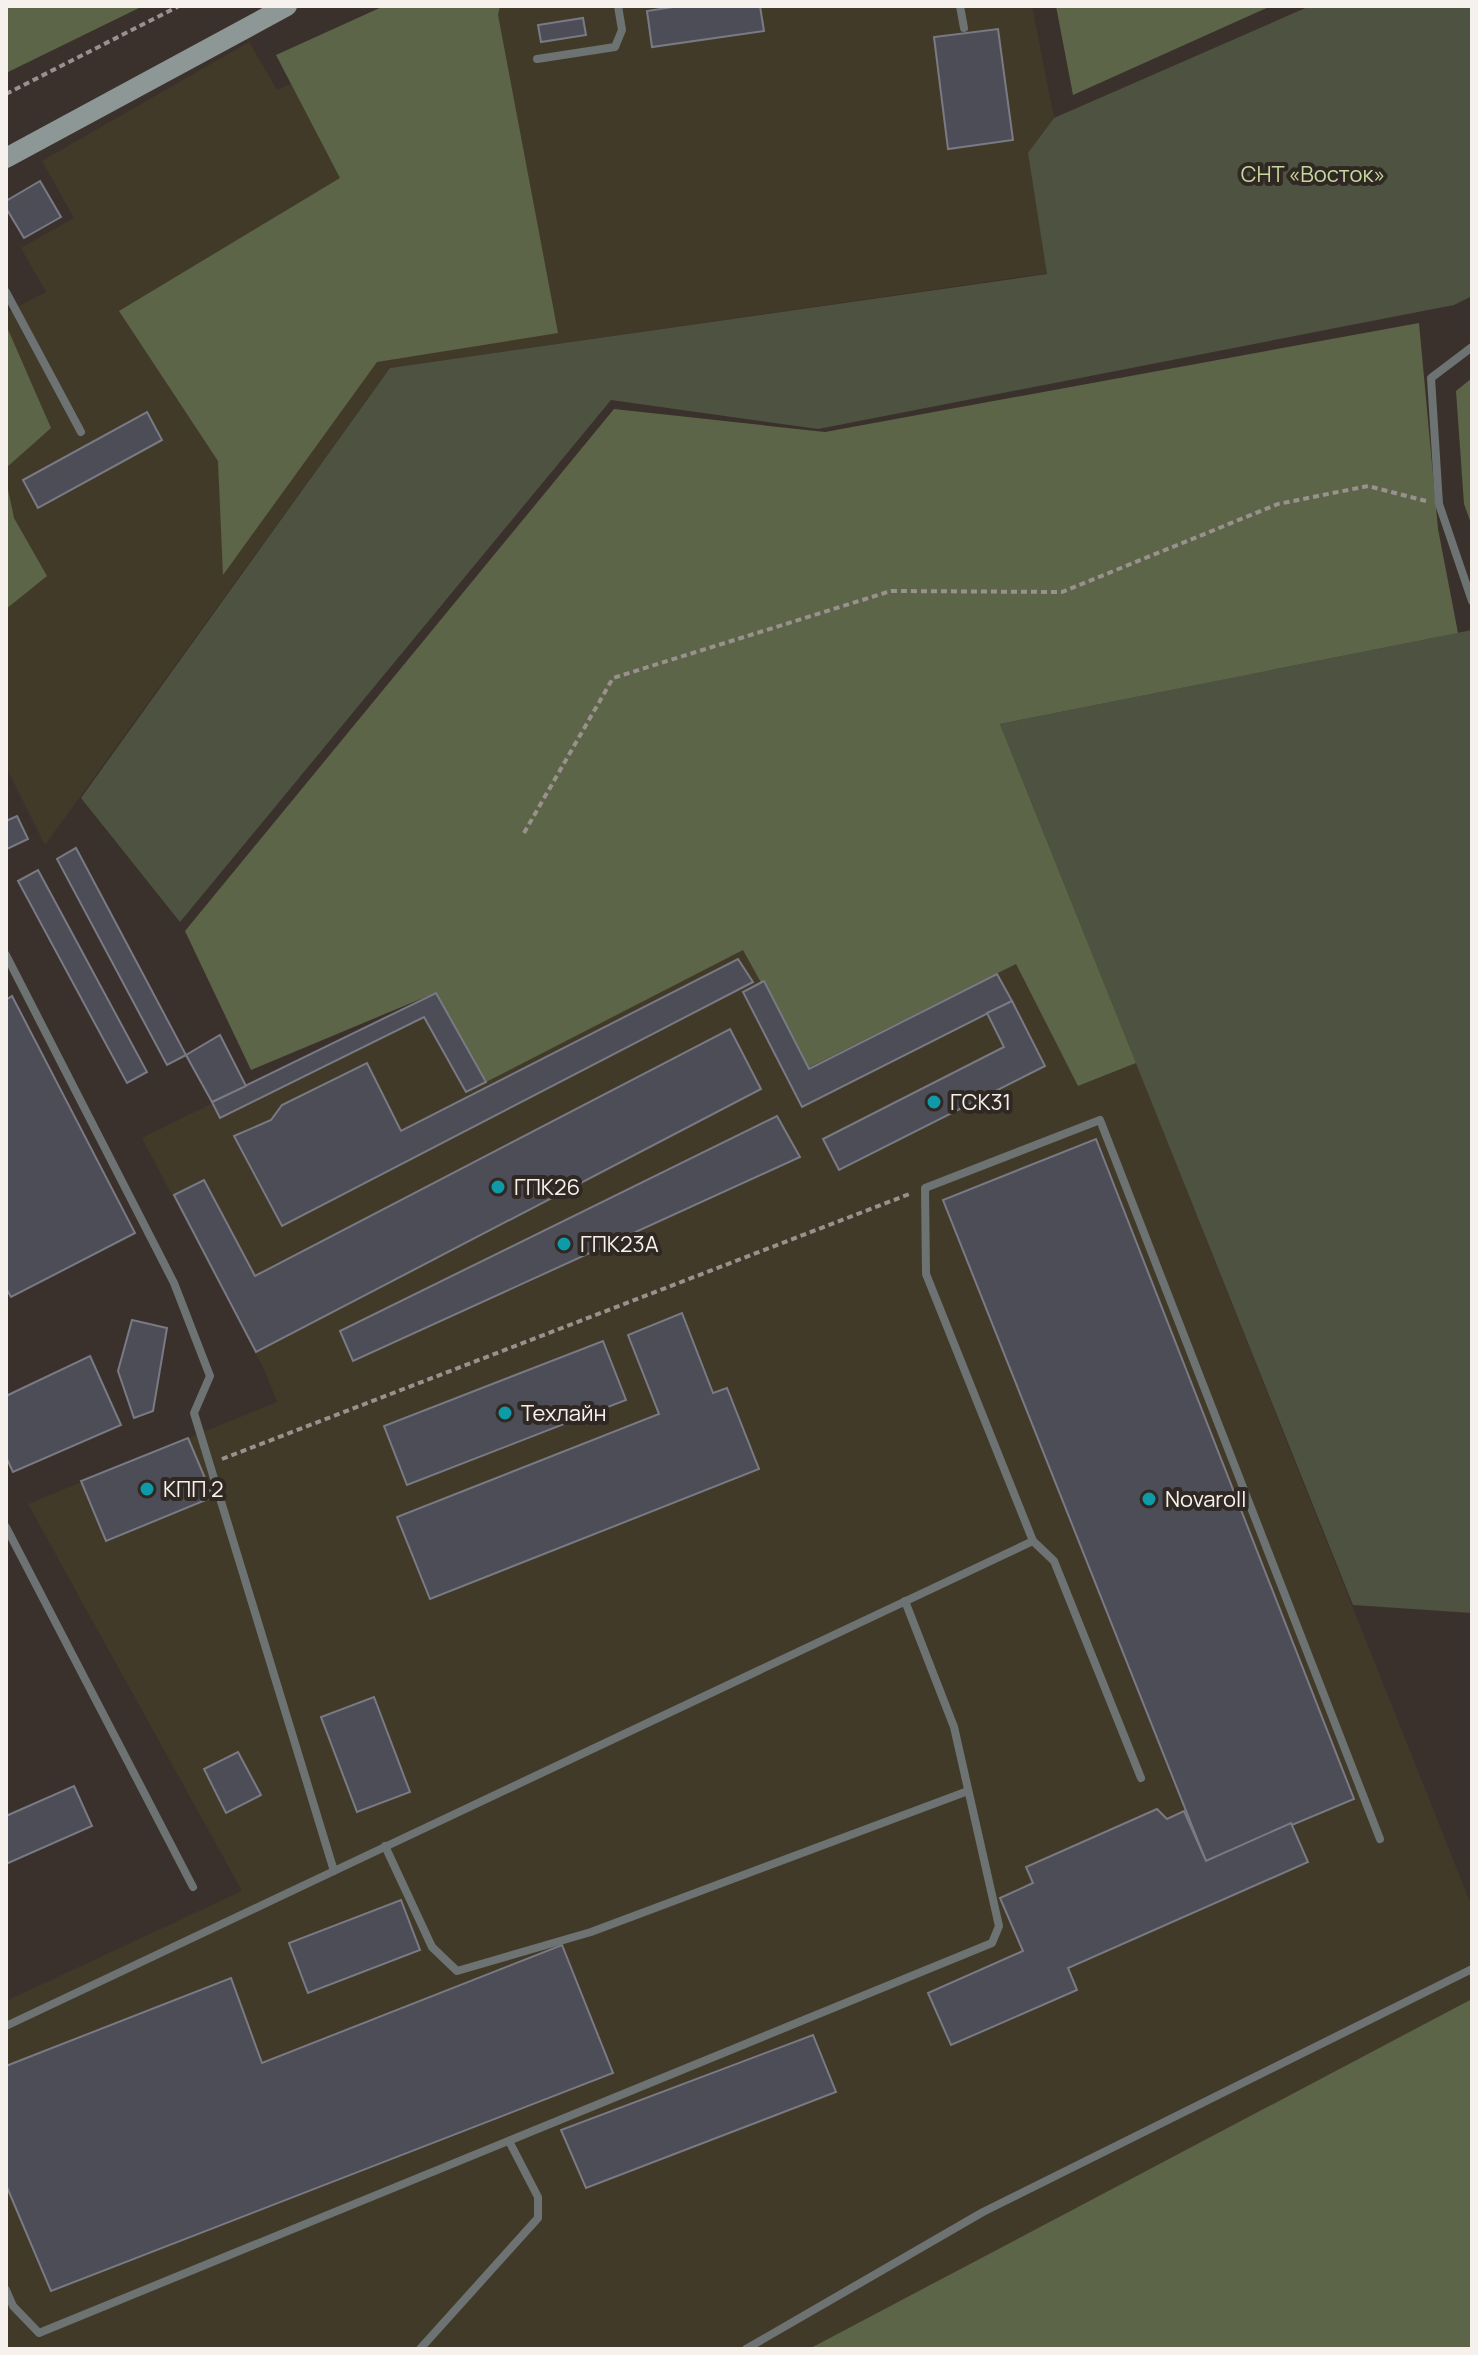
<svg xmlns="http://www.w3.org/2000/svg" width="1478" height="2355" font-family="Manrope,sans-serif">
<rect width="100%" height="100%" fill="#3b312c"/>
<g fill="#423a29">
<polygon points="467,6 1032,6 1054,118 1028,154 1048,273 390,368 45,845 6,767 6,313 46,292 21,248 74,218 42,161 249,42 277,90"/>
<polygon points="748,947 809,1068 1016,964 1078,1086 1136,1063 1472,1907 1472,2349 6,2349 6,2001 242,1891 28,1504 277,1402 265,1371 142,1138 436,993 486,1081"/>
</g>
<g fill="#4d5340">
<polygon points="1310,6 1472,6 1472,296 1454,305 818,429 611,400 180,922 81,798 390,368 1047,274 1028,153 1054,118"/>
<polygon points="1472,630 1472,1613 1353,1605 1000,724"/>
</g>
<g fill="#5d6548">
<polygon points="6,6 143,6 6,73"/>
<polygon points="384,6 500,6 498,15 558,333 377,362 223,575 218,461 119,311 340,178 276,55"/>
<polygon points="1056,6 1271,6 1073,95"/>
<polygon points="1419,323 1438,529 1458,633 1000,724 1136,1063 1078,1086 1016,964 808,1068 743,950 486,1082 435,993 251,1070 185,931 614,409 825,432"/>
<polygon points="6,325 51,428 6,468"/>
<polygon points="1472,378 1472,526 1464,504 1456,391"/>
<polygon points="6,480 14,518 47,576 6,609"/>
<polygon points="1472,1999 1472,2349 809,2349"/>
</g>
<g fill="#4c4d57" stroke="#7a7a85" stroke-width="2">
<polygon points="679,6 760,6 764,31 652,47 647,11"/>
<polygon points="583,18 586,35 541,42 538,25"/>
<polygon points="998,29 1013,140 948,149 934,37"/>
<polygon points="40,181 61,217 24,238 6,208 6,201"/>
<polygon points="147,412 162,440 38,508 23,480"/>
<polygon points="17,816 28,839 7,849 6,821"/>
<polygon points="76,848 186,1055 167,1065 57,859"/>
<polygon points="38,870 147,1072 127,1083 18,881"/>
<polygon points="738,959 753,982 282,1226 234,1136 271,1120 282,1105 367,1063 401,1131"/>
<polygon points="997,974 1012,1001 802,1107 743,992 764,981 809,1069"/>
<polygon points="436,993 486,1082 466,1092 424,1017 220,1118 212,1102"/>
<polygon points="12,996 135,1233 11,1297 6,1288 6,1000"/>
<polygon points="1012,1001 1045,1066 839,1170 823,1139 1004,1047 987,1013"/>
<polygon points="730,1029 761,1089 256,1352 174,1195 204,1180 255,1276"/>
<polygon points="220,1035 246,1086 212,1102 186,1055"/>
<polygon points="777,1116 800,1157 353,1361 340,1331"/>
<polygon points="1096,1139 1354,1799 1206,1861 943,1200"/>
<polygon points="682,1313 713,1393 727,1388 759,1469 430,1599 397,1517 659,1414 628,1335"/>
<polygon points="132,1320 167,1328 153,1411 134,1418 118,1371"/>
<polygon points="603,1341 626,1400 407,1485 384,1426"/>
<polygon points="90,1356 121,1425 13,1472 6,1457 6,1396"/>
<polygon points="188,1438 213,1497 106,1541 81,1481"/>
<polygon points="374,1697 410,1792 357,1812 321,1717"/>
<polygon points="238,1752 261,1795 226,1813 204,1769"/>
<polygon points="74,1786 92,1826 6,1864 6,1816"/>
<polygon points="1157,1809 1167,1819 1184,1811 1206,1861 1291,1823 1308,1862 1068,1968 1077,1990 951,2045 928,1993 1023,1951 1000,1898 1033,1883 1026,1867"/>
<polygon points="401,1900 420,1950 308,1993 289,1943"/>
<polygon points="562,1945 613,2073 51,2291 6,2185 6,2066 231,1978 262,2063"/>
<polygon points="813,2035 836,2092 586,2188 561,2130"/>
</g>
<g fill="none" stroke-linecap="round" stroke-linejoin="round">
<g stroke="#99918d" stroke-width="4" stroke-dasharray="6 4" stroke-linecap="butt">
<polyline points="6,94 179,6"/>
<polyline points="524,833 613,678 891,591 1062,592 1278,504 1368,486 1426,501"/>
<polyline points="222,1459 912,1193"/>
</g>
<g stroke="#6d7373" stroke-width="8">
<polyline points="960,6 964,28"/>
<polyline points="537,59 615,47 622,30 618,6"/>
<polyline points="6,292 81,432"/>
<polyline points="1472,347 1431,378 1439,504 1472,601"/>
<polyline points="6,955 174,1283 210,1376 194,1413 334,1871 6,2026"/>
<polyline points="6,1527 193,1887"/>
<polyline points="1033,1541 1054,1561 1141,1778"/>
<polyline points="385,1846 432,1947 457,1971 591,1932 968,1791"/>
<polyline points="334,1871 1033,1541 926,1274 925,1188 1100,1120 1380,1839"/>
<polyline points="6,2290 13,2306 39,2333 992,1943 999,1926 954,1727 905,1601"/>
<polyline points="420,2349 538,2218 538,2197 509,2141"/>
<polyline points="746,2349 983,2212 1472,1969"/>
</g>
<polyline stroke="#8d9796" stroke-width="20" points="6,158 287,6"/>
</g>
<g fill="#0f9aa8" stroke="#302822" stroke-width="3">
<circle cx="934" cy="1102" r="8"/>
<circle cx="498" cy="1187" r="8"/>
<circle cx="564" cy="1244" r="8"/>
<circle cx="505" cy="1413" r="8"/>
<circle cx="147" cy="1489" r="8"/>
<circle cx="1149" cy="1499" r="8"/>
</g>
<g text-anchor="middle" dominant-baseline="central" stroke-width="8" stroke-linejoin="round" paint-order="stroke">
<g font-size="22" fill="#c7d7a0" stroke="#302822">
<text x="1313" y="174">СНТ «Восток»</text>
</g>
<g font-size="22" fill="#f7f1ee" stroke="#302822" text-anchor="start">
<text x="950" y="1102">ГСК31</text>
<text x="514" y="1187">ГПК26</text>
<text x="580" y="1244">ГПК23А</text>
<text x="521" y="1413">Техлайн</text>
<text x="163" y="1489">КПП 2</text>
<text x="1165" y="1499">Novaroll</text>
</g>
</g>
<rect width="1478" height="2355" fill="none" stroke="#f7f1ee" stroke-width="16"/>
</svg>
